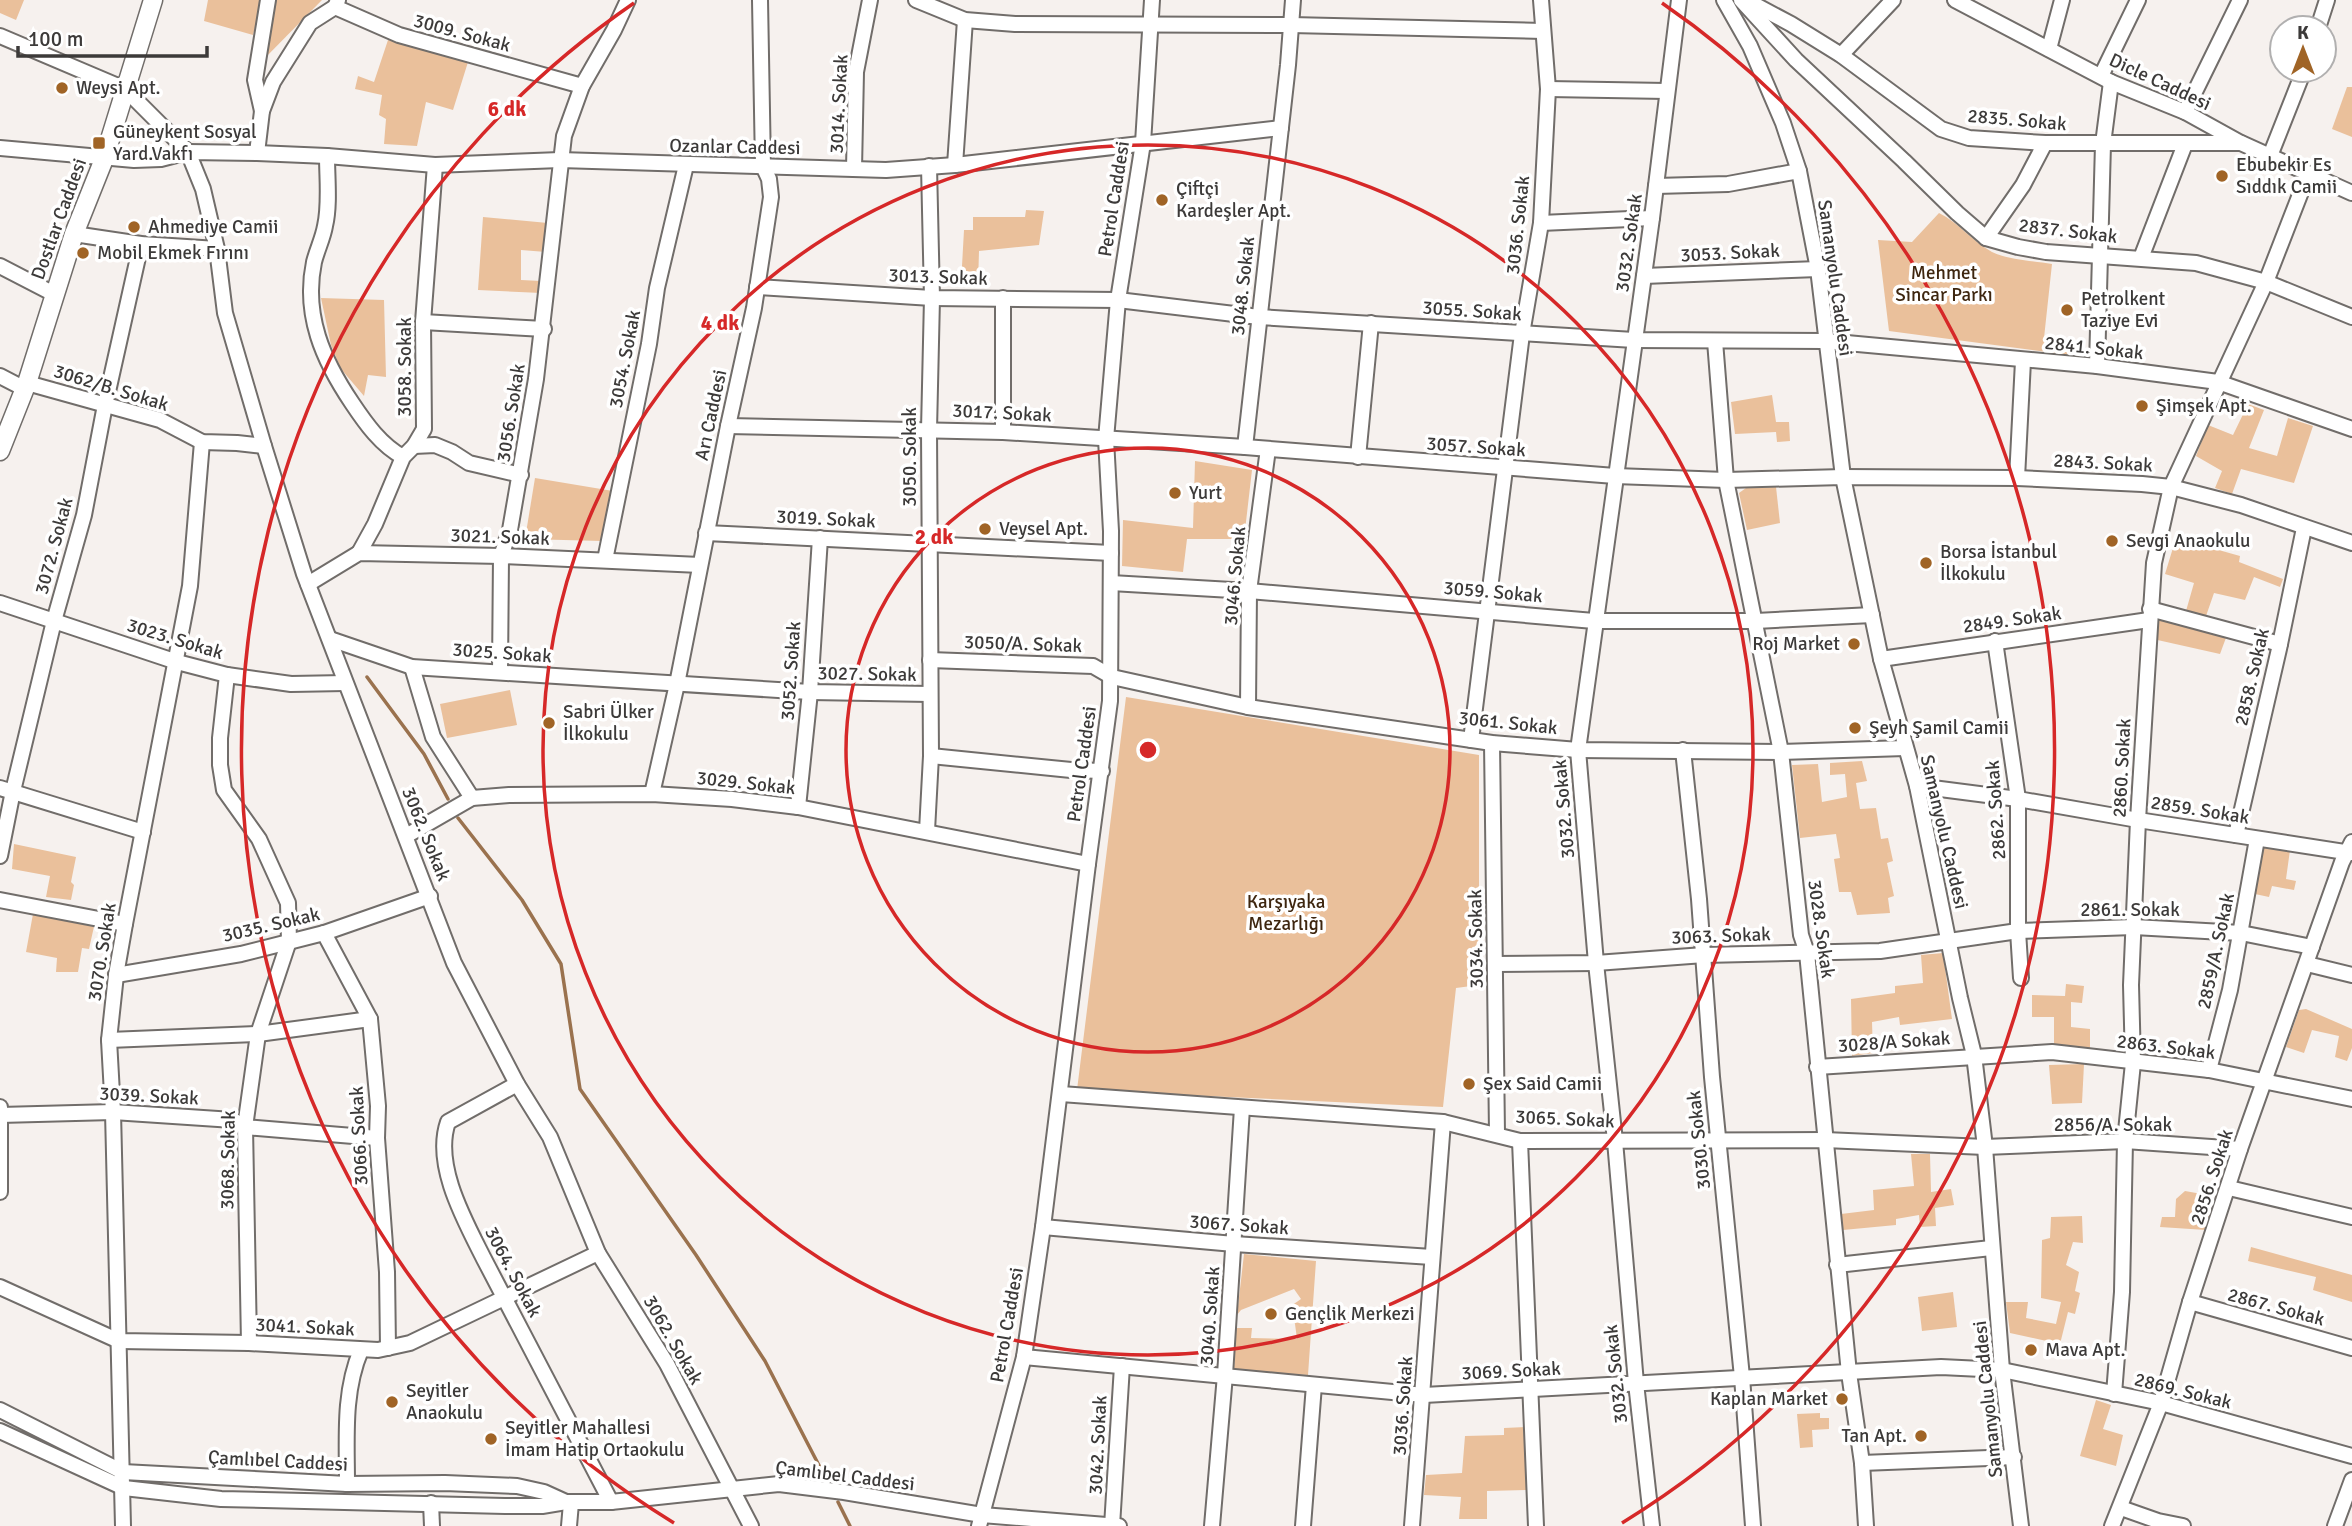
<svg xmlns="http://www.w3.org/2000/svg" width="2352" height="1526" font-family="Signika,sans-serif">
<rect width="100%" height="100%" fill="#f6f1ee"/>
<g fill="#eac09b">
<polygon points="0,0 24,0 16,20 0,13"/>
<polygon points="208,0 262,0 253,35 204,21"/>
<polygon points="274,0 322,0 262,61"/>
<polygon points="388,40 468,62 453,110 426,102 417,146 384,144 386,119 379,115 382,95 355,89 358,76 374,82"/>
<polygon points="2347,87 2352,87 2352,137 2332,129"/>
<polygon points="1026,210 1044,211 1039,245 979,251 978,285 961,284 964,230 973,230 973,217 1025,217"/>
<path d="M1939 213C1959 223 1972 241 1992 252 2009 260 2034 261 2052 264L2044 338 2085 342 2084 357 1889 331 1878 240 1912 242Z"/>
<polygon points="483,217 548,223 546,252 521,250 521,280 541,281 541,293 478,290"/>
<polygon points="321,298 384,300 386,377 368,375 364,396 341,369 331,345"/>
<polygon points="1772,395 1776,422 1789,422 1790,441 1777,442 1776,432 1735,434 1731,402"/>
<polygon points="2248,404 2264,410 2249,448 2277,456 2288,418 2313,426 2294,483 2241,469 2232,494 2215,488 2222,471 2196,456 2208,425 2233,435"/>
<polygon points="1195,461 1252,470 1244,539 1187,539 1183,572 1122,566 1123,520 1193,528"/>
<polygon points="535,478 613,491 602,541 525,539"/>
<polygon points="1776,487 1780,523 1747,530 1739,493 1746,488"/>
<polygon points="2176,538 2240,556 2239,562 2283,579 2280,587 2254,577 2245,600 2214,593 2206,616 2186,611 2194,583 2165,574"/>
<polygon points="2158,616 2227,635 2220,654 2153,639"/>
<polygon points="510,690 517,725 447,738 440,704"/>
<polygon points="1126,697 1479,755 1479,985 1456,988 1443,1107 1077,1090"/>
<polygon points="1862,761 1867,781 1856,783 1860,809 1876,808 1881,839 1888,838 1893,861 1887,863 1894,896 1888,898 1890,913 1857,915 1851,892 1839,892 1834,859 1840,858 1836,834 1800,838 1792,765 1818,764 1822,802 1847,797 1845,774 1830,775 1830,763"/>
<polygon points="14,844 76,857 71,882 74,885 71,900 46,897 50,876 12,869"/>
<polygon points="2261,846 2290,850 2286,879 2296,881 2294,890 2272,886 2269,897 2255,894"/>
<polygon points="33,914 95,922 89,949 82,948 78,972 56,972 57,958 26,952"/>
<polygon points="1943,953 1952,1019 1900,1025 1899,1017 1872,1022 1873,1053 1852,1056 1851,999 1895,993 1895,986 1923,983 1921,955"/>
<polygon points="2066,984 2084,986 2082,1003 2071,1002 2071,1027 2090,1029 2090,1048 2054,1045 2054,1017 2032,1017 2032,995 2065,996"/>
<polygon points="2306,1009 2352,1029 2352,1048 2347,1061 2335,1057 2339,1036 2312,1030 2304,1053 2286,1047 2299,1010"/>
<polygon points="2084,1064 2082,1103 2052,1104 2049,1065"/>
<polygon points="1911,1154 1930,1154 1931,1192 1951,1189 1954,1205 1935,1208 1936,1226 1920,1227 1919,1215 1896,1219 1896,1225 1843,1230 1841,1214 1874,1210 1873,1190 1914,1186"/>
<polygon points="2185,1191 2213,1196 2206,1230 2160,1227 2162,1217 2175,1217 2176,1199"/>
<polygon points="2082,1216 2083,1243 2073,1242 2066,1265 2079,1272 2075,1291 2080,1293 2075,1314 2068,1312 2060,1344 2010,1333 2006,1302 2028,1302 2026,1318 2056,1324 2061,1302 2041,1298 2042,1240 2050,1238 2051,1217"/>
<polygon points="2251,1247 2352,1275 2352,1302 2313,1290 2316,1277 2248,1261"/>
<polygon points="1244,1254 1316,1261 1308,1375 1236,1371 1234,1368 1236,1328 1252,1328 1251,1338 1297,1339 1295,1324 1288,1308 1301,1299 1294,1289 1241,1310 1237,1315"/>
<polygon points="1953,1292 1957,1327 1922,1331 1918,1297"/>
<polygon points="2096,1400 2111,1405 2103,1429 2123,1435 2116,1466 2080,1456"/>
<polygon points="1820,1413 1820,1418 1829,1418 1829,1429 1812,1430 1813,1447 1800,1448 1797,1414"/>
<polygon points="1527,1427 1528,1490 1487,1491 1487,1519 1459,1519 1461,1497 1424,1495 1426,1475 1462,1473 1465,1436 1504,1435 1504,1428"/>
</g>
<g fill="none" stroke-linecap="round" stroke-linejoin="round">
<g stroke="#9a724e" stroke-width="3.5">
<polyline points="367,677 424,754 448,799"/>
<polyline points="458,818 522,900 561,964 580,1089 696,1255 765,1361 826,1479"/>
<polyline points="838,1502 850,1526"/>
</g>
<defs>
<g id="minor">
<polyline points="916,0 965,20 1015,24 1291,25 1543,31"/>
<polyline points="1724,0 1750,46 1783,123 1799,171 1818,269 1843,477 1881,659 1917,786 1960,998 1974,1055 1985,1147 2002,1370 2021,1526"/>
<polyline points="1741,0 1796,60 1904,161 1957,213 1986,238 2018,247 2046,252 2196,263 2266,282 2352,317"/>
<polyline points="1746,0 1791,24 1841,55 1941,129 1969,138 2045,143 2241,143"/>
<polyline points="1955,0 2111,82 2185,112 2241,143 2352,193"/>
<polyline points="335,7 399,35 582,86"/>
<polyline points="2318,28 2327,0"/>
<polyline points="0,36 125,89 188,152 203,189 217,249 225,313 264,446 304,574 454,963 517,1084 550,1137 598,1253 667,1364 751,1526"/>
<polyline points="2049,49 2062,0"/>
<polyline points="1841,55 1893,0"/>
<polyline points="2101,76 2138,0"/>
<polyline points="1548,89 1667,91"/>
<polyline points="262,111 255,80 268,0"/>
<polyline points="2185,112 2240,0"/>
<polyline points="0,148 134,160 161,159 188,152 257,153 327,156 435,165 560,160 886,170 955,165 1281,128"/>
<polyline points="257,153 262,111 273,82 310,23 335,7 338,0"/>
<path d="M327 156C327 178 330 205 325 226 323 238 317 250 314 262 303 315 323 360 352 403 366 424 381 445 403 457"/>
<polyline points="2270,156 2304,70"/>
<polyline points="955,165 965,20"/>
<polyline points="854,169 856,72 870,0"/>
<polyline points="1656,186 1728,184 1799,171"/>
<polyline points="1541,223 1652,218"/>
<polyline points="74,234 141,244 217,249"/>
<polyline points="1986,238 2023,185 2045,143"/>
<polyline points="2141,258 2185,144"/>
<polyline points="0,266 54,294"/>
<polyline points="1644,276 1818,269"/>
<polyline points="757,287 932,298 1118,300 1259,317 1634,340 1825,341 2097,366 2218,382 2352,429"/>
<polyline points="1003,298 1003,432"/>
<polyline points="423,322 544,329"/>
<polyline points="1715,341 1726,480 1781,752 1801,935 1807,953 1849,1373 1862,1463 1866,1526"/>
<polyline points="2097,366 2103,144 2111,82"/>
<polyline points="0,376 25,389"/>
<polyline points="27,383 160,420 202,442 237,443 264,446"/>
<polyline points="728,426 1003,432 1245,447 1615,476 1726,480 1843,477 2017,478 2142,484 2171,487 2241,505 2352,543"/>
<polyline points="414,446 435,445 452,452 469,463 521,475"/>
<polyline points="1245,447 1288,65 1293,0"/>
<polyline points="1358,457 1371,323"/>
<polyline points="2017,478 2023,361"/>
<polyline points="706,533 1111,553"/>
<polyline points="359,553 375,524 403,457 414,446 424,429 423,322 435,165"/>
<polyline points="605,560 649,344 657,288 686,165"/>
<polyline points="1111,583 1249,591 1594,621 1756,621 1872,615"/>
<polyline points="308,584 359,553 501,556 700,565"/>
<polyline points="0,603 177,662 227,675 291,684 345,683"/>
<polyline points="2150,609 2280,644"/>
<polyline points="330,639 412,667 810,692 930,694"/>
<polyline points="1995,641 2018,799 2018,931 2021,978"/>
<polyline points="1881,659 2149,620"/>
<polyline points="930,660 1093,666 1112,677 1248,707 1492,743 1578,750 1781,752 1905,748"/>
<polyline points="412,667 433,737 472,798"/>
<polyline points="500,671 501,556 510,530 536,379 564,136 582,86 614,30 628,0"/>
<polyline points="227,675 220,738 220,765 224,790 259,839 288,903 289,941 258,1034 245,1127 249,1343"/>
<polyline points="1248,707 1249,591 1268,449"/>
<polyline points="1471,740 1522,334 1541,223 1548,89 1541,0"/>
<polyline points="1492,743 1497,1133"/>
<polyline points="1683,750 1699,899 1712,1077 1742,1377 1753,1526"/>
<polyline points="931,756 1071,770 1102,771"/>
<polyline points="1917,786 2018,799 2138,820 2352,853"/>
<polyline points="0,788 143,832"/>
<polyline points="652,794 677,684 728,426 754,308 771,197 769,179 763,166 760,0"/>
<polyline points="798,807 810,692 820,538"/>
<polyline points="927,831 931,756 929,430 932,298 929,166"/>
<polyline points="2236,835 2279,649 2304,528"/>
<polyline points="406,836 472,798 509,795 652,794 732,799 798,807 1088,864"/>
<polyline points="0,856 13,791 54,621 84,515 105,405 141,244"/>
<polyline points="0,900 125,924"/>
<polyline points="324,933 370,1019 378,1106 377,1138 387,1272 388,1348"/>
<polyline points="1495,964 1596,963 1704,955 1880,951 2018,931 2134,927 2241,933 2312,947"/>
<polyline points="2307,964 2352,975"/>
<polyline points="116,975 241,954 324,933 430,896"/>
<polyline points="109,1040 258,1034 370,1019"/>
<polyline points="1817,1067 2052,1052 2209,1070 2352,1099"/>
<polyline points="2209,1070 2230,990 2257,839"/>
<path d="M517 1084 448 1122C433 1165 465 1221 484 1259L611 1502"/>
<polyline points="1061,1094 1443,1122 1520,1141 1825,1140 1985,1147 2125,1141 2240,1149"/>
<polyline points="0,1115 113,1112 233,1120 245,1127 377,1138"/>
<polyline points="1520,1141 1536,1526"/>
<polyline points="2229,1188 2352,1217"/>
<polyline points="0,1192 0,1107"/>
<polyline points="1043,1227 1234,1244 1432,1257"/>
<polyline points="1837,1265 1991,1248"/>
<polyline points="0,1287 119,1341 249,1343 378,1350 410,1343 598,1253"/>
<polyline points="2190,1302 2352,1348"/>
<polyline points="1024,1357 1424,1395 1941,1367 2002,1370 2161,1403 2352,1456"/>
<polyline points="2114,1394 2122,1292 2125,1141 2133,1063 2131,985 2138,820 2154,563 2171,487 2266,282 2308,174"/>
<polyline points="0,1410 123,1472 347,1484 445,1483 517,1486 544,1492 566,1502 542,1506 505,1506 221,1499 124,1488 0,1431"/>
<polyline points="1862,1463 2014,1457"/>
<path d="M347 1484C347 1438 343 1392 361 1350"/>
<polyline points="566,1502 611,1502 779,1484 844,1492 982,1515 1119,1526"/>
<polyline points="431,1503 432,1526"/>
<polyline points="2121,1508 2158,1521 2183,1526"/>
<polyline points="123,1526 113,1112 109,1040 116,975 125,924 190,586 202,442"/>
<polyline points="569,1526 571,1503"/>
<polyline points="979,1526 1024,1357 1043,1227 1088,864 1110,701 1111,531 1106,439 1118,300 1143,143 1152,0"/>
<polyline points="1112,1526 1122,1366"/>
<polyline points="1212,1526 1225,1375 1242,1108"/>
<polyline points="1303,1526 1314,1385"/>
<polyline points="1412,1526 1443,1122"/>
<polyline points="1652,1526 1636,1383 1615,1141 1596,963 1578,750 1652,218 1679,0"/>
<polyline points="2112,1526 2161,1403 2190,1302 2240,1149 2342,862 2352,842"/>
<polyline points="2335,1526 2352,1480"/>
</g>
<polyline id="major" points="0,451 27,383 74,234 104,159 153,0"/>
</defs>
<use href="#minor" stroke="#716d6a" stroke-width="18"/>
<use href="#major" stroke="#716d6a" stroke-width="21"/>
<use href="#minor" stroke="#fff" stroke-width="14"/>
<use href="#major" stroke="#fff" stroke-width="18"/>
</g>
<g fill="none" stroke="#d62828" stroke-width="3.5">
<circle cx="1148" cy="750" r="302"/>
<circle cx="1148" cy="750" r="605"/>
<path d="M674 1523A907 907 0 0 1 634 3M1662 3A907 907 0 0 1 1622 1523"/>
</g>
<g fill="#a06426" stroke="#fff" stroke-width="2.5">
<circle cx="62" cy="88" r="7"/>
<rect x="92" y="136" width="14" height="14" rx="3.5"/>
<circle cx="2222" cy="176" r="7"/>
<circle cx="1162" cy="200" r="7"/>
<circle cx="134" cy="227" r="7"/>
<circle cx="83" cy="253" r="7"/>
<circle cx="2067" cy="310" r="7"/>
<circle cx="2142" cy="406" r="7"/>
<circle cx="1175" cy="493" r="7"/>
<circle cx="985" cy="529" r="7"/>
<circle cx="2112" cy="541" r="7"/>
<circle cx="1926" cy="563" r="7"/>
<circle cx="1854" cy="644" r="7"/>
<circle cx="549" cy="723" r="7"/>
<circle cx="1855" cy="728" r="7"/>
<circle cx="1469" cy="1084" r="7"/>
<circle cx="1271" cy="1314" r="7"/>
<circle cx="2031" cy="1350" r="7"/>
<circle cx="1842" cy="1399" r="7"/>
<circle cx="392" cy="1402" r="7"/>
<circle cx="1921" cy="1436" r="7"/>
<circle cx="491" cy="1439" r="7"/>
</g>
<g text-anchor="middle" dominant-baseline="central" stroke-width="7" stroke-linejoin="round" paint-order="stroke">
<g font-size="19" fill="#3c3a39" stroke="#fff">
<text transform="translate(462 33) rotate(15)">3009. Sokak</text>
<text transform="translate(2160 82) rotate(25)">Dicle Caddesi</text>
<text transform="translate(839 104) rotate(-87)">3014. Sokak</text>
<text transform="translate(2017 120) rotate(5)">2835. Sokak</text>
<text transform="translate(735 147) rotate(1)">Ozanlar Caddesi</text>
<text transform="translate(1114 199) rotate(-81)">Petrol Caddesi</text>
<text transform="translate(59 219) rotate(-70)">Dostlar Caddesi</text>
<text transform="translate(1518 225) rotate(-84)">3036. Sokak</text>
<text transform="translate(2068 231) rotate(7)">2837. Sokak</text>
<text transform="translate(1629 243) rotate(-82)">3032. Sokak</text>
<text transform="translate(1730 253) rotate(-3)">3053. Sokak</text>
<text transform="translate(938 277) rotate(2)">3013. Sokak</text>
<text transform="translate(1835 278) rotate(82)">Samanyolu Caddesi</text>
<text transform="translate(1243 286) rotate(-84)">3048. Sokak</text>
<text transform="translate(1472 311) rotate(4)">3055. Sokak</text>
<text transform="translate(2094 348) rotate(6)">2841. Sokak</text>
<text transform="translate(625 359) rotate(-79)">3054. Sokak</text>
<text transform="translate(405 367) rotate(-90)">3058. Sokak</text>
<text transform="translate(111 388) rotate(17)">3062/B. Sokak</text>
<text transform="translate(511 413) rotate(-81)">3056. Sokak</text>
<text transform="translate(1002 413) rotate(3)">3017. Sokak</text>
<text transform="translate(711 415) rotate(-78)">Arı Caddesi</text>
<text transform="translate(1476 447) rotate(4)">3057. Sokak</text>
<text transform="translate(910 457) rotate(-90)">3050. Sokak</text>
<text transform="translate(2103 463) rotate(3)">2843. Sokak</text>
<text transform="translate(826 519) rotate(3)">3019. Sokak</text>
<text transform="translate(500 537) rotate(2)">3021. Sokak</text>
<text transform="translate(54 546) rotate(-75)">3072. Sokak</text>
<text transform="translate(1235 576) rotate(-85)">3046. Sokak</text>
<text transform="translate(1493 592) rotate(5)">3059. Sokak</text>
<text transform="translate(2012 620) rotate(-8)">2849. Sokak</text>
<text transform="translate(175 639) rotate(17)">3023. Sokak</text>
<text transform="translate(1023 644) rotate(2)">3050/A. Sokak</text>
<text transform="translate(502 653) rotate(4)">3025. Sokak</text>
<text transform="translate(791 671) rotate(-86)">3052. Sokak</text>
<text transform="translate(867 674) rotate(1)">3027. Sokak</text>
<text transform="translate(2252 677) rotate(-77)">2858. Sokak</text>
<text transform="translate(1508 723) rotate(6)">3061. Sokak</text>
<text transform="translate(1082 764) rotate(-82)">Petrol Caddesi</text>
<text transform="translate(2122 768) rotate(-87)">2860. Sokak</text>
<text transform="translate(746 783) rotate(6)">3029. Sokak</text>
<text transform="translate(1564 809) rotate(-95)">3032. Sokak</text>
<text transform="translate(1996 810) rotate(-94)">2862. Sokak</text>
<text transform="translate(2200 810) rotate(9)">2859. Sokak</text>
<text transform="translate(1944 832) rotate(77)">Samanyolu Caddesi</text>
<text transform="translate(426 834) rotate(68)">3062. Sokak</text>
<text x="2130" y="910">2861. Sokak</text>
<text transform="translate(271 925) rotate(-13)">3035. Sokak</text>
<text transform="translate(1821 929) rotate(82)">3028. Sokak</text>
<text transform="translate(1721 936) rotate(-2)">3063. Sokak</text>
<text transform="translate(1476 939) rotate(-91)">3034. Sokak</text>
<text transform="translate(2216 951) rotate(-78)">2859/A. Sokak</text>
<text transform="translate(102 952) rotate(-81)">3070. Sokak</text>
<text transform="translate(1894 1042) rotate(-4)">3028/A Sokak</text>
<text transform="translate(2166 1047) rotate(7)">2863. Sokak</text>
<text transform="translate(149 1096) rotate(3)">3039. Sokak</text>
<text transform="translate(1565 1119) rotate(3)">3065. Sokak</text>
<text x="2113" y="1125">2856/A. Sokak</text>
<text transform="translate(359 1136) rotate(-93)">3066. Sokak</text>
<text transform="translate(1699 1140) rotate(-96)">3030. Sokak</text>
<text transform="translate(228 1160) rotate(-89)">3068. Sokak</text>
<text transform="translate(2212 1177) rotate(-72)">2856. Sokak</text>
<text transform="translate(1239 1225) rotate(4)">3067. Sokak</text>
<text transform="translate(513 1272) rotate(62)">3064. Sokak</text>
<text transform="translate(2276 1307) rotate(15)">2867. Sokak</text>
<text transform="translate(1210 1316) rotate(-86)">3040. Sokak</text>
<text transform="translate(1007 1325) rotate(-80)">Petrol Caddesi</text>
<text transform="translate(305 1327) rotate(3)">3041. Sokak</text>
<text transform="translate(673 1340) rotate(60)">3062. Sokak</text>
<text transform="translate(1511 1371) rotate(-3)">3069. Sokak</text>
<text transform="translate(1616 1374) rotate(-96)">3032. Sokak</text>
<text transform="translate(2183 1391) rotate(14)">2869. Sokak</text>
<text transform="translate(1988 1399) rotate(-96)">Samanyolu Caddesi</text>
<text transform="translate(1403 1406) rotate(-86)">3036. Sokak</text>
<text transform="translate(1098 1445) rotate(-87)">3042. Sokak</text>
<text transform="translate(278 1461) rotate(3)">Çamlıbel Caddesi</text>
<text transform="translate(845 1476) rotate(7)">Çamlıbel Caddesi</text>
</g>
<g font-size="19" fill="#3c3a39" stroke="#fff" text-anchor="start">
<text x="76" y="88">Weysi Apt.</text>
<text x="113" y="132">Güneykent Sosyal<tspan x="113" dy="22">Yard.Vakfı</tspan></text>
<text x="2236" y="165">Ebubekir Es<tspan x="2236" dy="22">Sıddık Camii</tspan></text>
<text x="1176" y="189">Çiftçi<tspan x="1176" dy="22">Kardeşler Apt.</tspan></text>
<text x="148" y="227">Ahmediye Camii</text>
<text x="97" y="253">Mobil Ekmek Fırını</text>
<text x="2081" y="299">Petrolkent<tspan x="2081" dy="22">Taziye Evi</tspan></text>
<text x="2156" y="406">Şimşek Apt.</text>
<text x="1189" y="493">Yurt</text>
<text x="999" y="529">Veysel Apt.</text>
<text x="2126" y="541">Sevgi Anaokulu</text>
<text x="1940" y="552">Borsa İstanbul<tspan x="1940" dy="22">İlkokulu</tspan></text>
<text x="1840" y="644" text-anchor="end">Roj Market</text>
<text x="563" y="712">Sabri Ülker<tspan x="563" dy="22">İlkokulu</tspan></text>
<text x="1869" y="728">Şeyh Şamil Camii</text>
<text x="1483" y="1084">Şex Said Camii</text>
<text x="1285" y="1314">Gençlik Merkezi</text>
<text x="2045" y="1350">Mava Apt.</text>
<text x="406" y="1391">Seyitler<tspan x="406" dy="22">Anaokulu</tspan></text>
<text x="1828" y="1399" text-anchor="end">Kaplan Market</text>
<text x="505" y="1428">Seyitler Mahallesi<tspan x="505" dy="22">İmam Hatip Ortaokulu</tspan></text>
<text x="1907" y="1436" text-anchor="end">Tan Apt.</text>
</g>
<g font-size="19" fill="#3e260f" stroke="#fff">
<text x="1944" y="273">Mehmet<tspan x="1944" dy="22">Sincar Parkı</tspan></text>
<text x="1286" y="902">Karşıyaka<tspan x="1286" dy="22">Mezarlığı</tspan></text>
</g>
</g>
<circle cx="1148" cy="750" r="10" fill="#d62828" stroke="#fff" stroke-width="3.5"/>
<g font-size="21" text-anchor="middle" font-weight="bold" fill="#d62828" stroke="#fff" stroke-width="7" stroke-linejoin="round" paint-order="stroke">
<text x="507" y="116">6 dk</text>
<text x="720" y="330">4 dk</text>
<text x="934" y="544">2 dk</text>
</g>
<g transform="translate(2303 49)"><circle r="33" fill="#ffffff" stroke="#b1b0b0" stroke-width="2"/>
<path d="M0-5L12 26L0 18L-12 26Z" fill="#a06426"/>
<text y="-10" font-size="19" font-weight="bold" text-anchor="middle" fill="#3c3a39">K</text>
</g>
<path d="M18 46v10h189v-10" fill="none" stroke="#3c3a39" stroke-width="3.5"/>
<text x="28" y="46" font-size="21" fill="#3c3a39" stroke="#ffffff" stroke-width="5" paint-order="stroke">100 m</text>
</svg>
